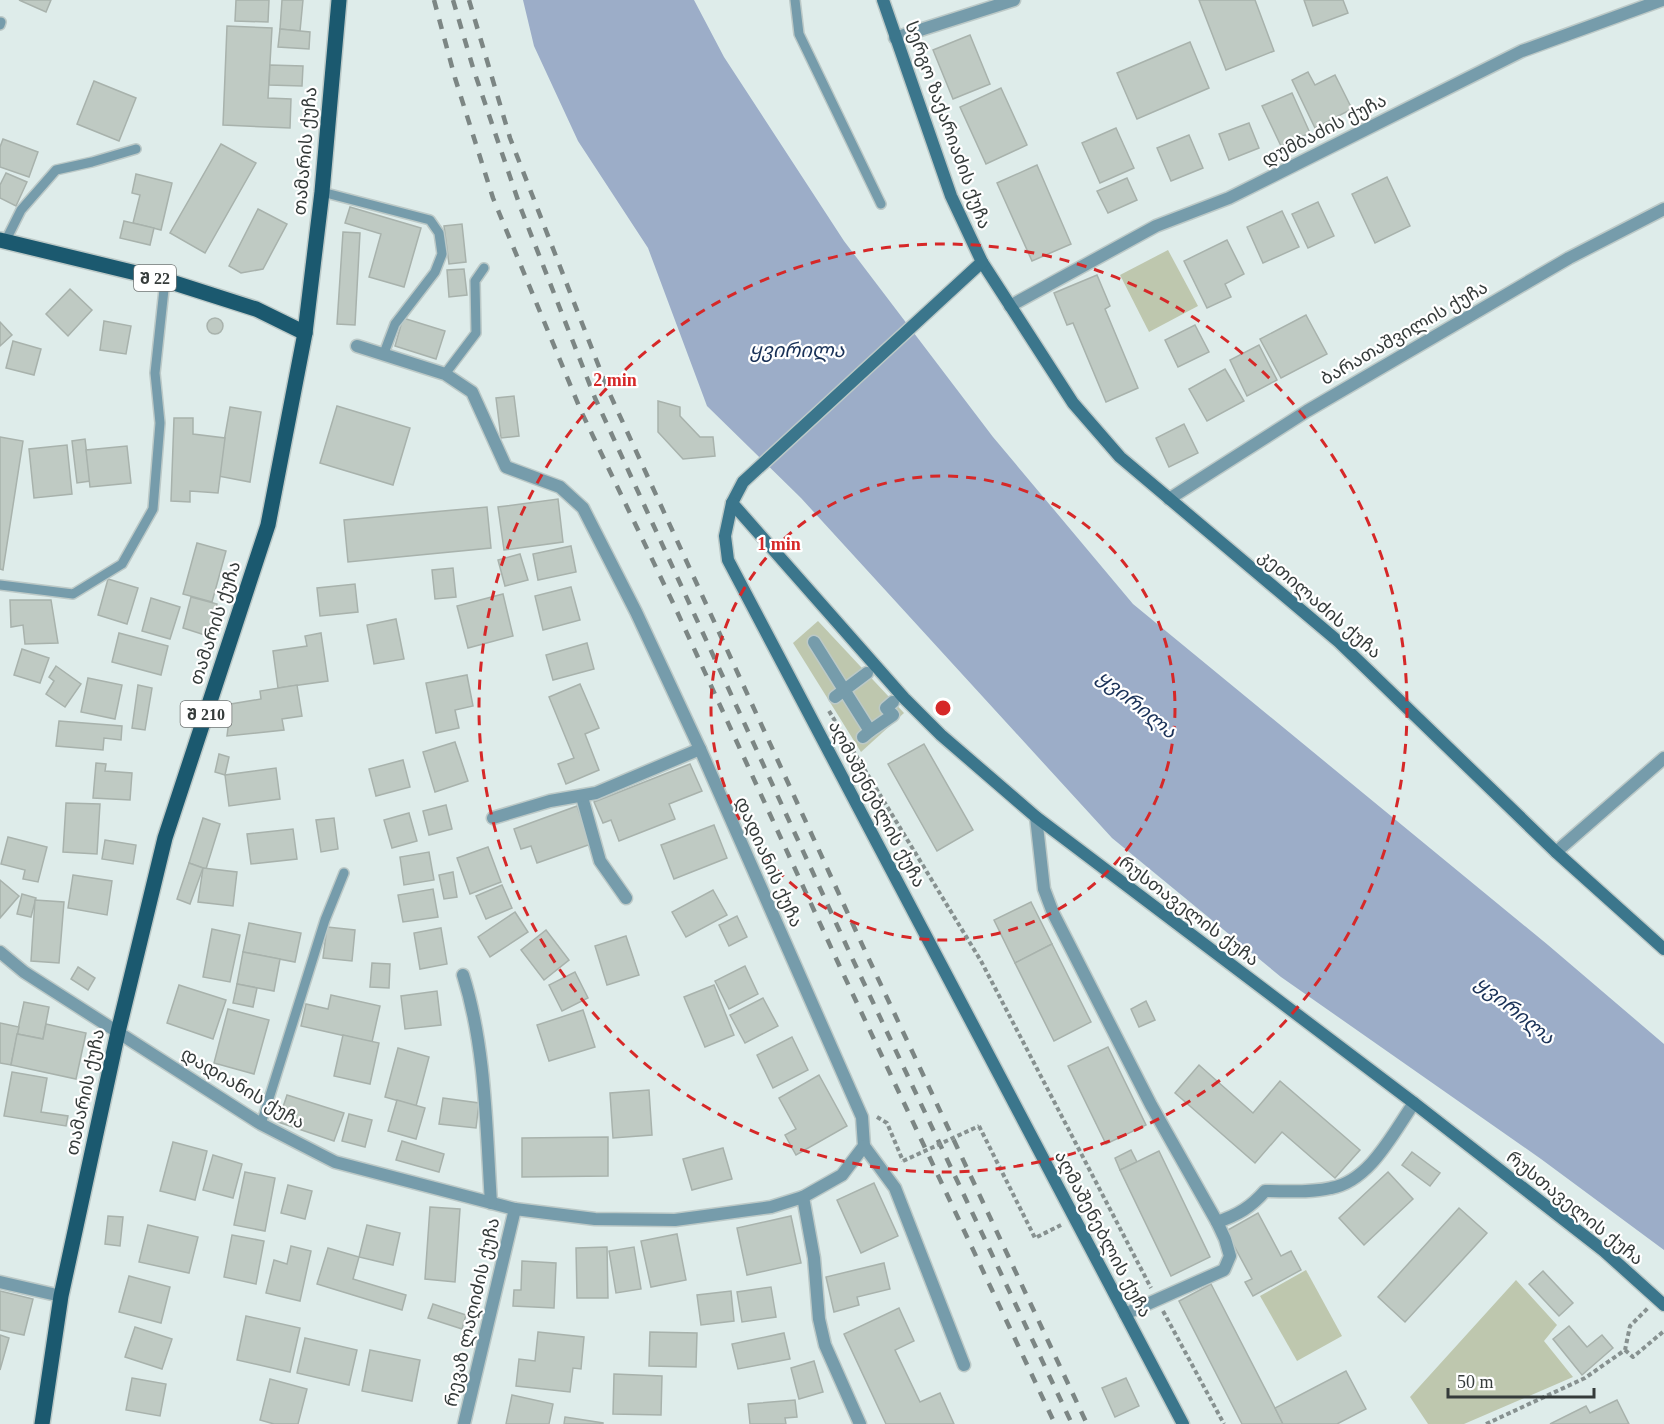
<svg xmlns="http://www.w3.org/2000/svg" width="1664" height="1424" font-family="'Times New Roman','Noto Sans Georgian',serif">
<rect width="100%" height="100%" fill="#deecea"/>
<g fill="#bec7ae">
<polygon points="1168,250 1198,306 1149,332 1120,275"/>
<polygon points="818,621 904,713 861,752 793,643"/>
<polygon points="1306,1270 1342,1336 1297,1361 1260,1296"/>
<polygon points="1516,1280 1557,1325 1544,1341 1573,1377 1464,1424 1428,1424 1410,1397"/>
</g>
<polygon fill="#9cadc8" points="523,0 694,0 724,57 844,241 993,437 1133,604 1548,945 1664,1044 1664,1250 1541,1159 1281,977 1112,838 801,498 707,406 648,248 578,141 534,46"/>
<g fill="#bfcac3" stroke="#a8b2ac" stroke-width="1.5">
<polygon points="19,0 51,0 46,12"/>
<polygon points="236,0 269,0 268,22 235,21"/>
<polygon points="282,0 303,0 300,31 280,29"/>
<polygon points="1199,0 1255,0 1274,51 1226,70"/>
<polygon points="1304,0 1343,0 1348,13 1313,26"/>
<polygon points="227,26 272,28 268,98 291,99 290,128 223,125"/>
<polygon points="280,29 310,32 309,49 278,47"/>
<polygon points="970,35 990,84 953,99 933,50"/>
<polygon points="1190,42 1209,88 1137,119 1117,73"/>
<polygon points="270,65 303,66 302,86 269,85"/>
<polygon points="1308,72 1315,85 1335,75 1352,109 1315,128 1292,80"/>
<polygon points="94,81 136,98 119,141 77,124"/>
<polygon points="1001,88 1027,145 986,164 960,107"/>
<polygon points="1292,93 1310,133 1281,146 1262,106"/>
<polygon points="1249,123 1259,148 1229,160 1219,134"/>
<polygon points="1116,128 1134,168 1100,183 1082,143"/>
<polygon points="1189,135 1203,168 1171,181 1157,148"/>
<polygon points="3,139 38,152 29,177 0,167 0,147"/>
<polygon points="221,144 256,163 205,253 170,233"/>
<polygon points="1037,165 1071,244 1032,261 997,183"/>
<polygon points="6,173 27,182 16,206 0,198 0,185"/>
<polygon points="136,174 172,183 161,230 133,223 140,195 132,193"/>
<polygon points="1387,177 1410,226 1375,243 1352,194"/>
<polygon points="1127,178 1137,200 1108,213 1097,191"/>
<polygon points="1318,202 1334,236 1308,248 1292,214"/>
<polygon points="350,207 421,228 404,287 369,277 381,234 345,223"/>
<polygon points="258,209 287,224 263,269 241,273 229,266"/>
<polygon points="1282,211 1299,247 1263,263 1247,227"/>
<polygon points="124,221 154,228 150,245 120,238"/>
<polygon points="462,224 466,262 449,264 444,226"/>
<polygon points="343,232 360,233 355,325 337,324"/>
<polygon points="1227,240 1244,274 1225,284 1231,297 1207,308 1184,261"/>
<polygon points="464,269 467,295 449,297 447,270"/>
<polygon points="1097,275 1110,306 1105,309 1138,388 1106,402 1073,323 1067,325 1054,293"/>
<polygon points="70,289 92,310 68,336 46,314"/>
<polygon points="1306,315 1327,354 1281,378 1260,339"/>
<circle cx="215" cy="326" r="8"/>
<polygon points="403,318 445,331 436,359 395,346"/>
<polygon points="104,321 131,326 126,354 100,350"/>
<polygon points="0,322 12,335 0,346"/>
<polygon points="1195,325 1209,352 1178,367 1165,340"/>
<polygon points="13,341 41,349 34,375 6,368"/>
<polygon points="1259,345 1277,380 1247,396 1230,360"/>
<polygon points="1225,369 1244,401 1207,421 1189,389"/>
<polygon points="514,396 519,436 501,438 496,398"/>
<polygon points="658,401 680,407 680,416 700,437 713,437 715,456 683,459 658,432"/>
<polygon points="337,406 410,428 393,485 320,463"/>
<polygon points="230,407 261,412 250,482 218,476"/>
<polygon points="174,418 193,418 193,434 225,438 218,493 190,491 190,502 171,501"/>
<polygon points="1184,424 1198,453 1169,467 1156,438"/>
<polygon points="0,437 23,441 3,570 0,569"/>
<polygon points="85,439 90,481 77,483 72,441"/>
<polygon points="67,445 72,494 34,498 29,449"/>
<polygon points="127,446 131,483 90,487 86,450"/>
<polygon points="558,499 563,542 504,550 498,507"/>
<polygon points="487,507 491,548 348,562 344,520"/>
<polygon points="197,543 226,551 212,602 183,594"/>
<polygon points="571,546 576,572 538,580 533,554"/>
<polygon points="520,554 528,580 505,586 498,560"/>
<polygon points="453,568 456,597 435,599 432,570"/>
<polygon points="108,579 138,588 127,624 98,615"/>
<polygon points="355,584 358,612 320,616 317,588"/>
<polygon points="571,587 580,620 543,630 535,596"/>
<polygon points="503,594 513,636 468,648 457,606"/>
<polygon points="191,597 217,604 208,636 183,628"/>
<polygon points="151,598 180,607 170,639 142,631"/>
<polygon points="10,600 51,600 58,643 25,644 23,625 11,627"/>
<polygon points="396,619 404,659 374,664 367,625"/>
<polygon points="119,633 168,646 161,675 112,662"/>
<polygon points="321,633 328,681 278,688 273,651 307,646 305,636"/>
<polygon points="587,643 594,669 553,680 546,655"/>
<polygon points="22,649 49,658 40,683 14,675"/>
<polygon points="56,666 81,684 65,707 46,694 54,681 49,677"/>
<polygon points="467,675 473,706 455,710 459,728 436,733 426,683"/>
<polygon points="88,678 122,685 115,719 81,712"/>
<polygon points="580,684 599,728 585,734 599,770 566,784 558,764 574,758 549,697"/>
<polygon points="138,685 152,688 145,730 132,728"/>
<polygon points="297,685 302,716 282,719 284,730 227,736 231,704 261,699 260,691"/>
<polygon points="59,721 122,726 121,740 104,738 103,750 56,746"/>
<polygon points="455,742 468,781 435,792 423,752"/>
<polygon points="924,744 973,830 937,851 888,764"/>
<polygon points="219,754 229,757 225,775 215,772"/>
<polygon points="403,760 410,787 376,796 369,769"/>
<polygon points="96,763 106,764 105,771 132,773 130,800 93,798"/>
<polygon points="690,764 702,791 669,804 675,819 619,841 611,820 603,823 594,802"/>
<polygon points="276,768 280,799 229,806 225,775"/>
<polygon points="66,803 100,804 97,854 63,852"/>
<polygon points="446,805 452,829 429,835 423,811"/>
<polygon points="577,806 591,844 537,863 531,846 521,849 514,829"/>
<polygon points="409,813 417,841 392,848 384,820"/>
<polygon points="203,818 220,824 206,869 189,863"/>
<polygon points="334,818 338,849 321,852 316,820"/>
<polygon points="714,825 727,858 674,879 661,845"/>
<polygon points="293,829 297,859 251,864 247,834"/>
<polygon points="8,837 47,847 38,882 23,879 25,870 1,864"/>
<polygon points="105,840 136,845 133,864 102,859"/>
<polygon points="488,847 501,882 470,894 457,858"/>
<polygon points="429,852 434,880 404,885 400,857"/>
<polygon points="189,863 203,868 190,904 177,899"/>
<polygon points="203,868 237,872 233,906 198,902"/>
<polygon points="453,872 457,897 444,899 439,875"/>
<polygon points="73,875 112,881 107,915 68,908"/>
<polygon points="0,880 19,896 0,918"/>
<polygon points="502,885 512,908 486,919 476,896"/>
<polygon points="433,889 438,917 403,922 398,895"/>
<polygon points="713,890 727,915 686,937 672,912"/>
<polygon points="22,894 36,898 31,917 17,914"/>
<polygon points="35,900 64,902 59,963 31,961"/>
<polygon points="1031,902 1052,944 1015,963 994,920"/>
<polygon points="515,912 528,932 490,957 478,937"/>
<polygon points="737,916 747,937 729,946 719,925"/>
<polygon points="249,923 301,933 295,962 243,952"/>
<polygon points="327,927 355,930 352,961 323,958"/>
<polygon points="441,928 447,964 420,969 414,933"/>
<polygon points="212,929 240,935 230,982 203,977"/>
<polygon points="546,930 569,960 544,980 521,950"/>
<polygon points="626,936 639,975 607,985 595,946"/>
<polygon points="1052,944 1091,1022 1054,1041 1015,963"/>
<polygon points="243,952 280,959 274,991 237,984"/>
<polygon points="372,963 390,964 389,988 370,987"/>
<polygon points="745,966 758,994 729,1009 715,981"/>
<polygon points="78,967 95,978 88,990 71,979"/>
<polygon points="575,972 588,998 562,1011 549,985"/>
<polygon points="237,984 257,988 253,1007 233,1003"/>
<polygon points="179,985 226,1000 213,1039 167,1023"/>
<polygon points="714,985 734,1035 705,1047 684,997"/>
<polygon points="437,991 441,1025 405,1029 401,996"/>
<polygon points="331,995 380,1006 372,1042 301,1026 306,1004 328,1009"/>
<polygon points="763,998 778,1026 745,1043 730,1015"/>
<polygon points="1146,1001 1155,1020 1139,1027 1131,1009"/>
<polygon points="24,1002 49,1007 43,1039 17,1034"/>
<polygon points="228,1009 269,1020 254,1074 214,1063"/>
<polygon points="583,1010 595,1047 549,1061 537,1025"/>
<polygon points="0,1023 19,1027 11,1065 0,1063"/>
<polygon points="46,1024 86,1033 76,1079 11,1065 17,1034 43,1039"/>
<polygon points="343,1035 379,1043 370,1084 334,1076"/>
<polygon points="792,1037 808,1070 773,1088 757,1055"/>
<polygon points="1108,1047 1146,1125 1106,1144 1068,1066"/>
<polygon points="398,1048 429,1057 416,1106 385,1097"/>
<polygon points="1199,1065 1253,1113 1280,1081 1360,1150 1335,1178 1282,1132 1255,1163 1175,1093"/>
<polygon points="12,1072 47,1078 41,1112 68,1116 66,1126 4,1116"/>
<polygon points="819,1075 847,1126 796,1155 785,1135 796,1129 779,1098"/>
<polygon points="649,1090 652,1135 613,1138 610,1093"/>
<polygon points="287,1095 344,1113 334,1141 278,1122"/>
<polygon points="443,1098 479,1103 476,1128 439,1124"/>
<polygon points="397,1100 425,1108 416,1139 388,1131"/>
<polygon points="349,1114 372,1120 365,1147 342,1141"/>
<polygon points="608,1137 608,1176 522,1177 522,1138"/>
<polygon points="402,1141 444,1154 439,1172 396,1160"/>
<polygon points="173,1142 207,1151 195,1200 160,1191"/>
<polygon points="723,1148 732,1179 692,1190 683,1159"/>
<polygon points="1131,1150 1137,1162 1120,1170 1115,1158"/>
<polygon points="1159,1151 1210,1257 1171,1276 1120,1170"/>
<polygon points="1412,1152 1440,1173 1430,1186 1402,1165"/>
<polygon points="213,1155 242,1164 233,1198 203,1190"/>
<polygon points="245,1172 275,1178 265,1231 234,1225"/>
<polygon points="1388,1172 1413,1199 1364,1245 1339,1218"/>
<polygon points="874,1183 898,1236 861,1253 837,1200"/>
<polygon points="288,1185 312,1191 305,1219 281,1213"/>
<polygon points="430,1207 460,1209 455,1282 425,1279"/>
<polygon points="1459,1208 1487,1233 1405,1322 1378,1297"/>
<polygon points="1258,1213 1281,1256 1291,1251 1301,1270 1253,1296 1245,1282 1252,1279 1226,1231"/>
<polygon points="108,1216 123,1217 120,1246 105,1244"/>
<polygon points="791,1216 801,1263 747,1275 737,1228"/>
<polygon points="148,1225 198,1237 189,1273 139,1262"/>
<polygon points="367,1225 400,1233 393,1265 359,1257"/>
<polygon points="677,1234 686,1280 651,1287 641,1241"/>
<polygon points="232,1235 264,1241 256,1284 224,1277"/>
<polygon points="291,1246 311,1251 300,1301 266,1293 274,1260 287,1264"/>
<polygon points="607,1247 608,1298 577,1298 576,1248"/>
<polygon points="634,1247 641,1289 616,1293 609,1251"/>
<polygon points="328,1248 359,1257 353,1279 406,1295 402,1310 317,1284"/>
<polygon points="522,1261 556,1263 554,1308 513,1306 514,1290 521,1290"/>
<polygon points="884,1263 890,1289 857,1297 859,1305 834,1312 826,1277"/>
<polygon points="1543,1271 1573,1303 1559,1316 1529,1284"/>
<polygon points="129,1276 170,1287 161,1323 119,1312"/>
<polygon points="1211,1284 1275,1408 1283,1424 1242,1424 1179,1301"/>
<polygon points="771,1287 776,1317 742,1322 737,1292"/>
<polygon points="0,1291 33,1299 24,1335 0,1330"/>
<polygon points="731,1291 734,1321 701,1325 697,1295"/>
<polygon points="433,1304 466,1315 462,1329 428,1318"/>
<polygon points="899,1308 914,1341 895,1350 920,1402 940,1393 954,1424 886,1424 844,1334"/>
<polygon points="246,1316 300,1328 290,1372 237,1360"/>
<polygon points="1569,1326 1587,1347 1602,1335 1613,1348 1582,1375 1553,1339"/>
<polygon points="135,1327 172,1339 162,1369 125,1357"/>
<polygon points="538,1332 584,1337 581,1369 573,1368 570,1392 516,1386 519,1359 535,1361"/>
<polygon points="650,1332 697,1333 696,1367 649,1366"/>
<polygon points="784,1333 790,1359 738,1369 732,1344"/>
<polygon points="0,1335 9,1338 0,1370"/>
<polygon points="305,1338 357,1350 349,1385 297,1373"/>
<polygon points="370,1350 420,1360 412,1401 362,1391"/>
<polygon points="814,1361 823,1392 799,1399 791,1368"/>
<polygon points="1346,1371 1366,1409 1337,1424 1283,1424 1275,1408"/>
<polygon points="614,1374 662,1376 661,1415 613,1414"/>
<polygon points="132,1378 166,1384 160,1416 126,1410"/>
<polygon points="1126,1378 1139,1406 1115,1417 1102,1388"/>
<polygon points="270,1379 307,1389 298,1424 274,1424 260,1420"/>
<polygon points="512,1395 553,1404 549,1424 506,1424"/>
<polygon points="795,1400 797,1417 785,1418 786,1424 750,1424 748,1404"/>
<polygon points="1617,1400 1629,1424 1550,1424 1586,1406 1590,1413"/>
<polygon points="565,1417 603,1423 603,1424 564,1424"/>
</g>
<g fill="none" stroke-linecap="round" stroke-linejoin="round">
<defs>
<g id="lane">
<polyline points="795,0 799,34 881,204"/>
<polyline points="0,25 1,22"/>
<polyline points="322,192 430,220 439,233 442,254 435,272 395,324 384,353"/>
<polyline points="5,242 21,210 56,170 92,162 136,149"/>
<polyline points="445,374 476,333 475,281 484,268"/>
<polyline points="0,585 73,594 122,564 153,509 160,423 155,373 165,280"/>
<polyline points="261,1124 325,920 344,873"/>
</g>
<g id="street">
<polyline points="895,38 1014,0"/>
<polyline points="1010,306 1156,226 1229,198 1522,51 1662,0"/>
<polyline points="1169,499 1307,411 1569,258 1664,209"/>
<polyline points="814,642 870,731 863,737"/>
<polyline points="835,697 867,673"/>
<polyline points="870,731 893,715 886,708 893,702"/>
<polyline points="582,797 600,861 626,898"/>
<polyline points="1036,817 1044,889 1053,913 1151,1105 1217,1222 1225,1239 1230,1256 1224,1270 1125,1314"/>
<polyline points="493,818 550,801 596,793 700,749"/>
<polyline points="1556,852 1664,758"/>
<polyline points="0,952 24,972 261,1124 335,1162 515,1209 595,1219 675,1220 771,1207 803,1197 842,1175 864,1146 862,1117 700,749 636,612 583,508 560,487 506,467 472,392 445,374 357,346"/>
<path d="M463 975C486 1048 486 1127 491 1203"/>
<polyline points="864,1146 895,1188 964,1365"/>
<polyline points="803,1197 814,1258 819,1319 825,1345 860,1424"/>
<path d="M1217 1222C1238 1215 1251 1207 1265 1191 1287 1191 1309 1193 1331 1188 1370 1181 1393 1133 1414 1103"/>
<polyline points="0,1282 61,1296"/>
<polyline points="464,1424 515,1209"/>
</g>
<g id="secondary">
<polyline points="883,0 951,196 982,262 1073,403 1120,457 1339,642 1556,852 1664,949"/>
<polyline points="982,262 743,482 732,503 725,536 728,560 1183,1424"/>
<polyline points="732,503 904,698 941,735 1036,817 1414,1103 1604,1251 1664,1305"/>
</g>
<g id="primary">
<polyline points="0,240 165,280 256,309 305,333"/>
<polyline points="42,1424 61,1296 118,1032 165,838 268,525 305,333 322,192 339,0"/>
</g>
</defs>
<use href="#lane" stroke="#bcc9c7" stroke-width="12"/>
<use href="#street" stroke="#bcc9c7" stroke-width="15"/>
<use href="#secondary" stroke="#bcc9c7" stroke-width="15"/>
<use href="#primary" stroke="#bcc9c7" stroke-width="18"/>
<g stroke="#879190" stroke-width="4" stroke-dasharray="4.5 3" stroke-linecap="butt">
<polyline points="829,711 981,961 1151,1288"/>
<polyline points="877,1117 887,1123 903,1161"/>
<polyline points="979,1126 1035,1238 1061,1225"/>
<polyline points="1163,1311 1224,1424"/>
<polyline points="1625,1350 1633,1357 1664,1331"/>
<polyline points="1486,1424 1585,1378 1625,1350 1630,1326 1648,1308"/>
</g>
<use href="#lane" stroke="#769cab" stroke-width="9"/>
<use href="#street" stroke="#769cab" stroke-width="12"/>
<use href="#secondary" stroke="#3b768c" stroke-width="12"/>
<use href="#primary" stroke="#1b596f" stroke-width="15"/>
<g stroke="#7c8684" stroke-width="4.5" stroke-dasharray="10 10" stroke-linecap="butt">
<polyline points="434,0 455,78 493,198 581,411 674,605 840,967 1055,1424"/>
<polyline points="453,0 474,71 521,209 595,398 853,960 1072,1424"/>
<polyline points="469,0 510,138 608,390 866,953 1087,1424"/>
</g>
<polyline stroke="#879190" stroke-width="4" stroke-dasharray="4.5 3" stroke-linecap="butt" points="903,1161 979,1126"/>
</g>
<g fill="none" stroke="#d62828" stroke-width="3" stroke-dasharray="10 8">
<circle cx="943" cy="708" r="232"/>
<circle cx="943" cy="708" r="464"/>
</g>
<g text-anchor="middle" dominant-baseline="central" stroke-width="4.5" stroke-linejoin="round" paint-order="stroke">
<g fill="#fff" stroke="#727675" stroke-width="1.5">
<rect x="134" y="265" width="42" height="26" rx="4.5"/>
<rect x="180.5" y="701" width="51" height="26" rx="4.5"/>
</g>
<g font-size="16" font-weight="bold" fill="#353b3a">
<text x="155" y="278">შ 22</text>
<text x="206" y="714">შ 210</text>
</g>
<g font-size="18" fill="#353b3a" stroke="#fff">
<text transform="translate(948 125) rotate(70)">სერგო ზაქარიაძის ქუჩა</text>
<text transform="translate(1324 130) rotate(-27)">დუმბაძის ქუჩა</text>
<text transform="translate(305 151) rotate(-85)">თამარის ქუჩა</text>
<text transform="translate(1404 333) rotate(-30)">ბარათაშვილის ქუჩა</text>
<text transform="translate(1320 604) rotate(41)">კეთილაძის ქუჩა</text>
<text transform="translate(215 623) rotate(-72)">თამარის ქუჩა</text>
<text transform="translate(877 804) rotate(62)">აღმაშენებლის ქუჩა</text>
<text transform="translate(769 862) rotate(66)">დადიანის ქუჩა</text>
<text transform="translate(1189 911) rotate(37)">რუსთაველის ქუჩა</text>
<text transform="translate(243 1088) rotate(31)">დადიანის ქუჩა</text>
<text transform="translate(85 1092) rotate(-78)">თამარის ქუჩა</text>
<text transform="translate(1575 1208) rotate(39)">რუსთაველის ქუჩა</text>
<text transform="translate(1103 1234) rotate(62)">აღმაშენებლის ქუჩა</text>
<text transform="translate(472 1312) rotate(-77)">რევაზ ლაღიძის ქუჩა</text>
</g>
<g font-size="20" font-style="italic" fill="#193157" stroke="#fff">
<text x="797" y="350">ყვირილა</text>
<text transform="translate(1137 704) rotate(39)">ყვირილა</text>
<text transform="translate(1515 1010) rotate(39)">ყვირილა</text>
</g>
</g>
<circle cx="943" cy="708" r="9" fill="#d62828" stroke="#fff" stroke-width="3"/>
<g font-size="18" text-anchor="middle" font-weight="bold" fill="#d62828" stroke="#fff" stroke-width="4.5" stroke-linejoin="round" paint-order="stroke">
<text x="615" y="386">2 min</text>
<text x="779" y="550">1 min</text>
</g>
<path d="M1448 1388v9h146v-9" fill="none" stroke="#353b3a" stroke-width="3"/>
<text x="1457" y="1388" font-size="18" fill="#353b3a" stroke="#ffffff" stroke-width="4.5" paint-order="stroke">50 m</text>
</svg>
